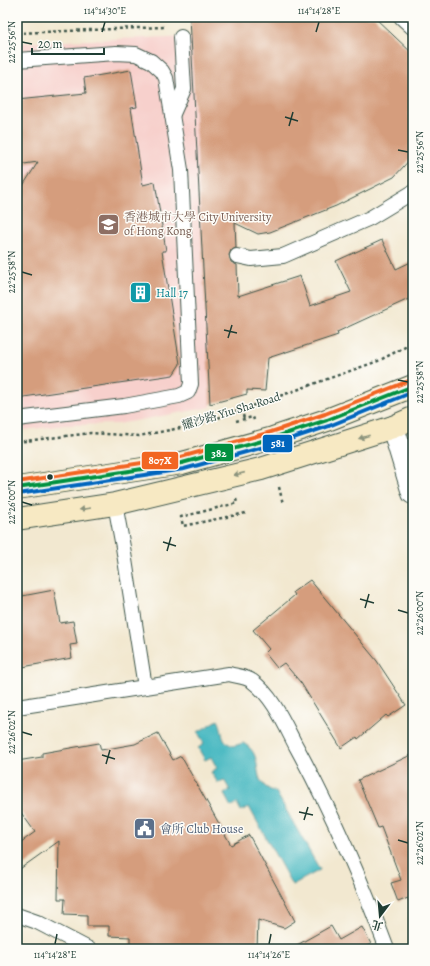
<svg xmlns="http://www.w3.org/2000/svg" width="430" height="966" font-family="Alegreya,'Noto Serif TC',serif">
<rect width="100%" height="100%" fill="#fdfcf7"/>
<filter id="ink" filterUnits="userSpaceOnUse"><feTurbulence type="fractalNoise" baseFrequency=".025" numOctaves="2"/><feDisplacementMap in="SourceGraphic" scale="8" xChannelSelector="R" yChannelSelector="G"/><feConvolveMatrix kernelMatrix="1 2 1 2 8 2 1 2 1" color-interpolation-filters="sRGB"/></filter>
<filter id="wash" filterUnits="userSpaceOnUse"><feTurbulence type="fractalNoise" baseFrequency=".012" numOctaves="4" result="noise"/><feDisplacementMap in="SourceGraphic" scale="16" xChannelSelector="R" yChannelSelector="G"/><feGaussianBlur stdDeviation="0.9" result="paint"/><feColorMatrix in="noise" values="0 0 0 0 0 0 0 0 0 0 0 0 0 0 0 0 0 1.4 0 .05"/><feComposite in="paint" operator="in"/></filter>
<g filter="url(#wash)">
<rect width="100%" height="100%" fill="#f2e8d0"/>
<polygon fill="#f7d0cc" points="191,36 211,407 118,424 65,425 17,431 17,43"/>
<path fill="#4cbac2" stroke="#367c7b" d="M218 720C224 730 219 742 234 746L243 743C268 756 246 783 276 792L320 870 292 885 249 807 241 811 237 803 231 807 224 794 230 790 224 780 218 783 211 772 217 768 211 757 205 760 198 748 204 744 198 732Z"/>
<g id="blocks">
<g fill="#d59d7d">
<polygon points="190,17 374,17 413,54 413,156 394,177 336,206 270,232 258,234 235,223 236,248 231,250 229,255 231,262 237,265 238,296 300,276 310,306 351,292 336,261 382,240 396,269 413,261 413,297 337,332 338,335 268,358 265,391 247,390 247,394 210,404"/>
<polygon points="131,70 137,107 131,108 143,185 155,182 166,251 162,251 180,364 173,375 17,398 17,195 38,162 17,165 17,100 86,93 84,78"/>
<polygon points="310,580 377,661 406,705 388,717 386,715 358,739 357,737 341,748 301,683 284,663 277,668 265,653 269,649 253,630 295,595 293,592"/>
<polygon points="54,590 60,623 73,621 77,644 70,645 72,658 17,668 17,597"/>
<polygon points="158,733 173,760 181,756 231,845 249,835 295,921 284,928 258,920 257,949 130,948 130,937 109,936 109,926 87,926 87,915 64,914 65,899 58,899 59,841 17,871 17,845 35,832 17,807 17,761 42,757 42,753 99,743 101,750 135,744"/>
<polygon points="413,754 413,905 411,906 408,898 398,902 391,883 401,880 381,827 378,828 358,780"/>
<polygon points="331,926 339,940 362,927 371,944 360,949 290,949"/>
</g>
</g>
</g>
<g filter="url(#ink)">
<use href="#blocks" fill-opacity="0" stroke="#3f574b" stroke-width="1"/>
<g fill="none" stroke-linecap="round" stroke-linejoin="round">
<defs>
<g id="lane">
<polyline points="401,17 413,28"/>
<polyline points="17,60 116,53 136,54 151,61 162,71 166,78 181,170 191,384 188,392 179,396 124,406 17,419"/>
<polyline points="172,116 184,89 181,37"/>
<polyline points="237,256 251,259 283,256 370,218 413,192"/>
<polyline points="115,504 123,547 145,687"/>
<path d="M17 707 229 674C236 676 247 677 252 681 273 696 285 725 296 746 332 812 361 879 387 949"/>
<polyline points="17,915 37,922 89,949"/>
</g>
<polyline id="street" points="393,427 413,493"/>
<g id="secondary">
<polyline points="17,488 182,463 273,438 327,420 413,386"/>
<polyline points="17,519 115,504 261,469 393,427 413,418"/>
</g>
</defs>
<use href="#lane" stroke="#3f574b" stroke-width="16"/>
<use href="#street" stroke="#3f574b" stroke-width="24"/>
<use href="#secondary" stroke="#3f574b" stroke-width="24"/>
<g stroke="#3f574b" stroke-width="2.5" stroke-dasharray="3 3" stroke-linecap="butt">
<polyline points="17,33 164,27"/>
<polyline points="243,415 245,421"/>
<polyline points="236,421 253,417 254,420"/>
<polyline points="17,442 91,433 139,436 201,424 378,361 413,343"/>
<polyline points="279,487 283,504"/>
<polyline points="236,499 237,503 181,517 183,526 246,513"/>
</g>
<use href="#lane" stroke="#fff" stroke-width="14"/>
<use href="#street" stroke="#fff" stroke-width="22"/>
<use href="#secondary" stroke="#f7e9c3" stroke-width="22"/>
<defs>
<polyline id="bus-1" points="17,488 182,463 273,438 327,420 413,386"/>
<polyline id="bus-2" points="18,494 184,469 275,444 329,426 413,392"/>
<polyline id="bus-3" points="17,482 181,457 271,432 325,414 411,380"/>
</defs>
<use href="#bus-1" stroke="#fdfcf7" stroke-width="7"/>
<use href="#bus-2" stroke="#fdfcf7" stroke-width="7"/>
<use href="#bus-3" stroke="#fdfcf7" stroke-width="7"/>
<use href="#bus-1" stroke="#009140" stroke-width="4"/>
<use href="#bus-2" stroke="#0065bd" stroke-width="4"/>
<use href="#bus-3" stroke="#f26522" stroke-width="4"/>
</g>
<defs><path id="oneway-solid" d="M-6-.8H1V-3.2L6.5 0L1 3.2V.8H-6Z"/></defs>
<g fill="#8b937c">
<use href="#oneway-solid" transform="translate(364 437) rotate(162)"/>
<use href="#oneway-solid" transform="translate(239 474) rotate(167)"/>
<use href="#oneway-solid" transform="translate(85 509) rotate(171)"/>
</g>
</g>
<path fill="none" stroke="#1f3d34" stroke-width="1.5" d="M102 32 105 22M316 32 319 22M22 42 32 44M285 117 298 121M289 126 293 112M398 150 408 152M22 272 32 275M224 330 237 333M228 338 232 325M398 380 408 382M22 502 32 505M163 542 176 546M167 551 171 537M360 599 374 603M365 608 369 594M398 610 408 613M22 732 32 735M102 755 115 759M106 764 110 750M299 812 313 815M304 820 308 807M398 840 408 843M55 944 57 934M269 944 271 934"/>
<defs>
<symbol id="university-square" viewBox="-11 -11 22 22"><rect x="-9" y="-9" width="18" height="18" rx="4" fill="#8d6e63" stroke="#fdfcf7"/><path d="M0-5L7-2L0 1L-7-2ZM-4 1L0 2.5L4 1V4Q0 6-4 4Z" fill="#fff"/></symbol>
<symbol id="building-square" viewBox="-11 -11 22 22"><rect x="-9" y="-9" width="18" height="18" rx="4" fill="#0f9aa8" stroke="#fdfcf7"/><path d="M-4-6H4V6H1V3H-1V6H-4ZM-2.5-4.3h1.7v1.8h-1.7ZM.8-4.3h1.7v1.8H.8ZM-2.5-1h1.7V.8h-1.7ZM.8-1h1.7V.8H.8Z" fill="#fff"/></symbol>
<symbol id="civic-square" viewBox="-11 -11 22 22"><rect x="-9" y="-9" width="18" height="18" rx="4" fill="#5c6f8a" stroke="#fdfcf7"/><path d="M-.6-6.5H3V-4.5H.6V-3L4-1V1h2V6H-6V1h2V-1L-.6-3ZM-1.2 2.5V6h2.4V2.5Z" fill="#fff"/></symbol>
</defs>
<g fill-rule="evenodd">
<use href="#university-square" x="96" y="212" width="25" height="25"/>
<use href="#building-square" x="128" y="280" width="25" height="25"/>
<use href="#civic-square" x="132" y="816" width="25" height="25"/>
</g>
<circle fill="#1f3d34" stroke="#fdfcf7" stroke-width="1.5" cx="50" cy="477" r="3.5"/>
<g text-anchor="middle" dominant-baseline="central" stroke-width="3" stroke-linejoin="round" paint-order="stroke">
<g font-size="12" fill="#785e54" stroke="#fdfcf7" text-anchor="start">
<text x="124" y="217">香港城市大學 City University<tspan x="124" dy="14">of Hong Kong</tspan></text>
</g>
<g font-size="12" fill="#0d838f" stroke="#fdfcf7" text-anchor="start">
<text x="156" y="293">Hall 17</text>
</g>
<g font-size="12" fill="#1f3d34" stroke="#fdfcf7">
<text transform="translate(231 411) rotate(-17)">耀沙路 Yiu Sha Road</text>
</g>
<g font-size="12" fill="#4e5e75" stroke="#fdfcf7" text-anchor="start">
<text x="160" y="829">會所 Club House</text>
</g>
</g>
<g stroke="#fdfcf7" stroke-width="1.5">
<rect x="262" y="434" width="31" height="19" rx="4" fill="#0065bd"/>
<rect x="204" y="443" width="30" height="19" rx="4" fill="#009140"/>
<rect x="141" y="451" width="38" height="19" rx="4" fill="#f26522"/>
</g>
<g font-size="11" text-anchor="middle" font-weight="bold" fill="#fff">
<text x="278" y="447">581</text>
<text x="219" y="457">382</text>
<text x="160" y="464">807X</text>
</g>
<rect width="430" height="966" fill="none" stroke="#fdfcf7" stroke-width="44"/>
<g transform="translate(380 916) rotate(196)" stroke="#fdfcf7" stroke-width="3" paint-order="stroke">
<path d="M0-3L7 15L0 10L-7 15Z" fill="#1f3d34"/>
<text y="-6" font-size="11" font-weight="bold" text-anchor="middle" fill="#1f3d34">北</text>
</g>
<path d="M32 48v6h72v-6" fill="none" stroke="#1f3d34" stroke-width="2"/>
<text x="38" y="48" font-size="12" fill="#1f3d34" stroke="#fdfcf7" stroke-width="3" paint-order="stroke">20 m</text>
<rect x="22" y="22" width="386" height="922" fill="none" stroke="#1f3d34" stroke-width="1.5"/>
<g font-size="10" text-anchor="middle" fill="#1f3d34">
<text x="105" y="14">114°14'30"E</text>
<text x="319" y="14">114°14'28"E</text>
<text transform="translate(11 42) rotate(-90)" y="4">22°25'56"N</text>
<text transform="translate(419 152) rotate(-90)" y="4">22°25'56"N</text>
<text transform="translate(11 272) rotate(-90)" y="4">22°25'58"N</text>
<text transform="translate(419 382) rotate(-90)" y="4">22°25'58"N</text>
<text transform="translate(11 502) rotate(-90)" y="4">22°26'00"N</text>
<text transform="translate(419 613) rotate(-90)" y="4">22°26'00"N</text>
<text transform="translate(11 732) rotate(-90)" y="4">22°26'02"N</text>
<text transform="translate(419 843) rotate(-90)" y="4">22°26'02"N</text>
<text x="55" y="958">114°14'28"E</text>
<text x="269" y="958">114°14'26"E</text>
</g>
</svg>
